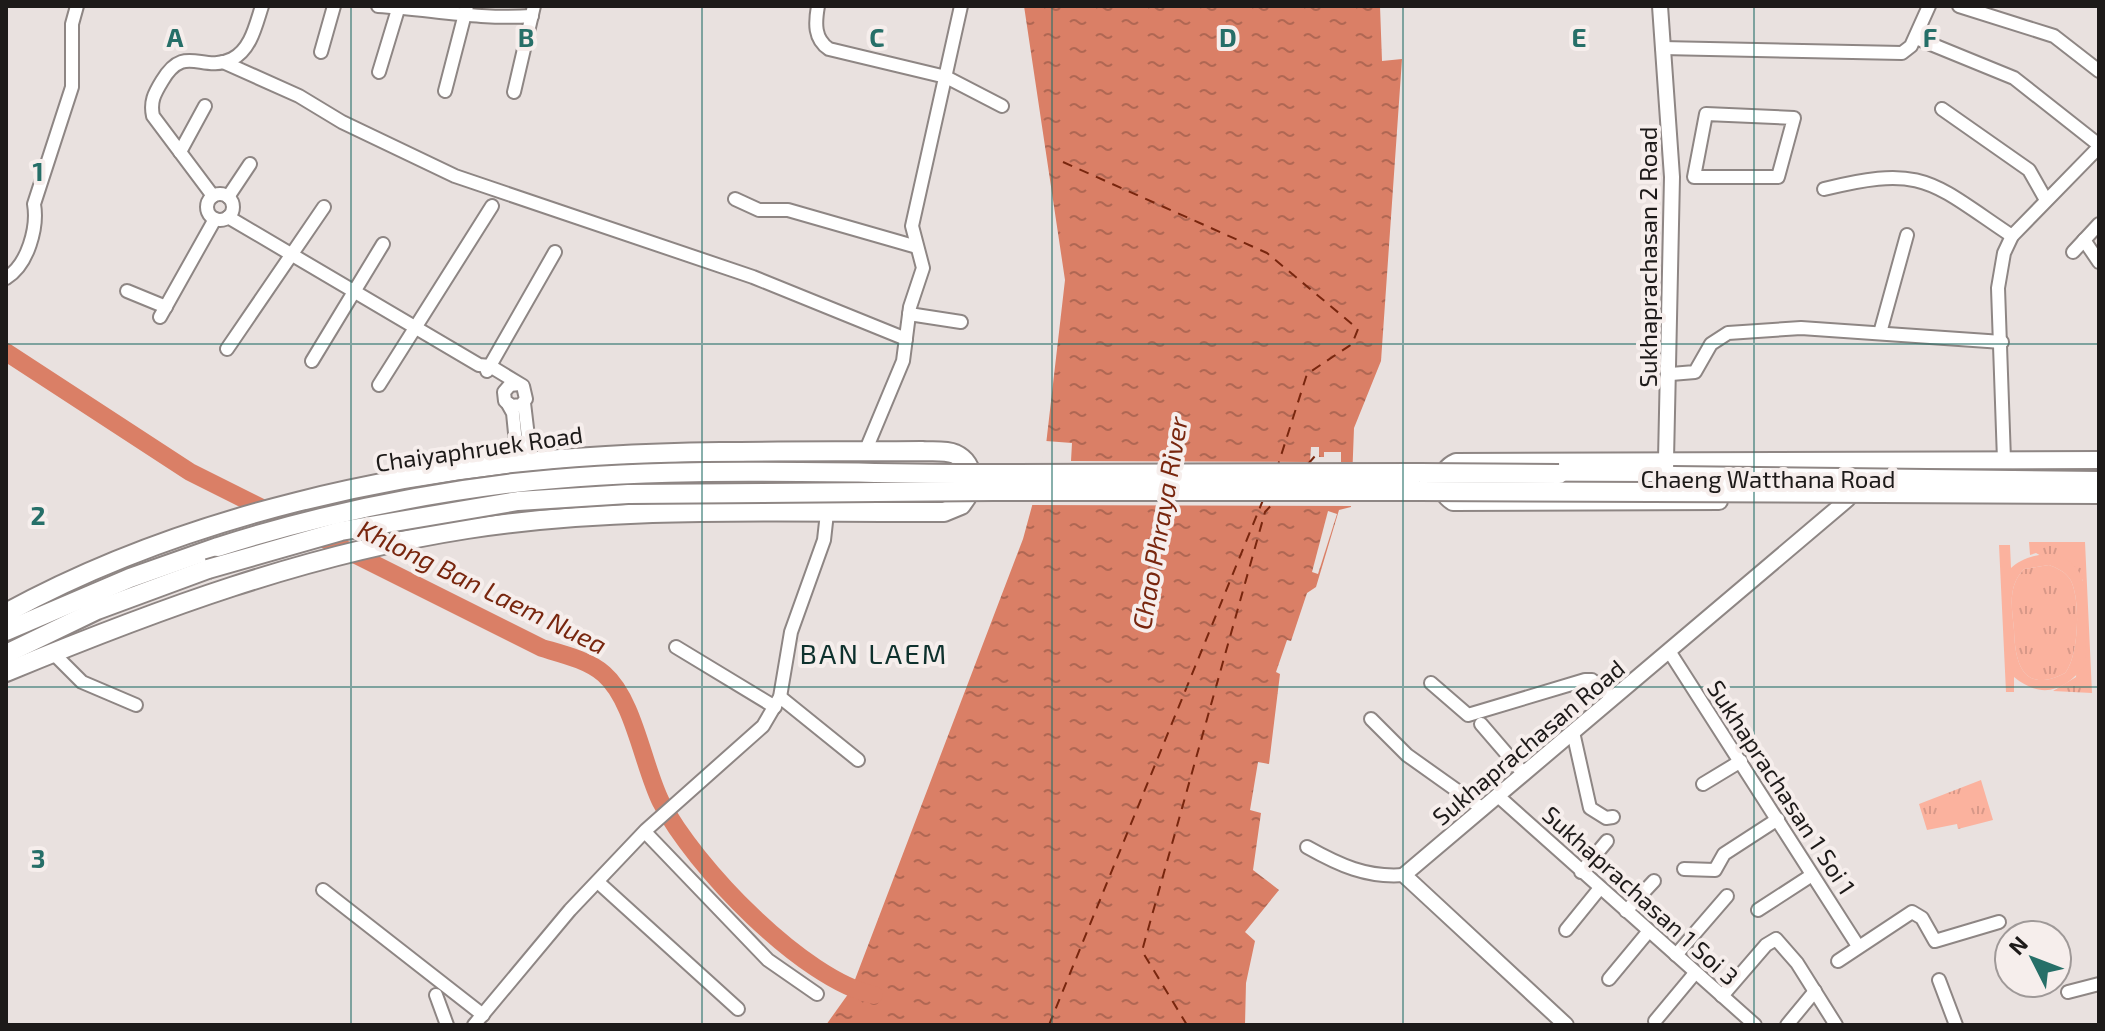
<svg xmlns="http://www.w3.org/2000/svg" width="2105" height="1031" font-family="'Exo 2',sans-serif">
<defs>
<pattern id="grass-tufts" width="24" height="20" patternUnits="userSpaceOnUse" patternTransform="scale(2)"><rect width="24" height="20" fill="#fbb29e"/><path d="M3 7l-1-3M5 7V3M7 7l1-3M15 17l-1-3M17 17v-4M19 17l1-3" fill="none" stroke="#d79888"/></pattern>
<pattern id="water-ripples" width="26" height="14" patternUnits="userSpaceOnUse" patternTransform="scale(2)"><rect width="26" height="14" fill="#da7f66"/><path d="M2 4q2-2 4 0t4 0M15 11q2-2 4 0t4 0" fill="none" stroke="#b06753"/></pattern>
</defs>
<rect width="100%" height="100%" fill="#e9e1df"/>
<g fill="url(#grass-tufts)">
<polygon points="2029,542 2085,542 2092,693 2053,691 2076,677 2083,580 2036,553 2030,555"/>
<path d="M2049 565C2057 568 2064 571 2070 579 2081 597 2079 657 2065 673 2024 694 2015 665 2014 630 2012 607 2007 587 2024 569Z"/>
<polygon points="1981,780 1993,820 1958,829 1957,824 1927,830 1919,804"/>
</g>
<path fill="#fbb29e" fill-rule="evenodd" d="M1999 545H2010L2011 568C2031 549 2073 547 2083 581 2089 605 2085 639 2086 664 2065 691 2042 700 2014 677V692H2006ZM2049 565C2057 568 2064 571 2070 579 2081 597 2079 657 2065 673 2024 694 2015 665 2014 630 2012 607 2007 587 2024 569Z"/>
<polygon fill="url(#water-ripples)" points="1024,6 1380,6 1382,61 1402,59 1381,361 1354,428 1351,507 1339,510 1316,587 1307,593 1291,641 1287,640 1276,672 1280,674 1269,764 1258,762 1250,810 1261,813 1253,870 1279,890 1245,932 1255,941 1246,983 1245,1025 826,1025 851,990 1023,539 1044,462 1065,280"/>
<g fill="#e9e1df">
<polygon points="1046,441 1072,443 1071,461 1310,462 1311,447 1319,447 1319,457 1324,457 1324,452 1341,452 1341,462 1356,462 1355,506 1031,505"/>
<polygon points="1328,511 1337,514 1318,574 1312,572"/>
</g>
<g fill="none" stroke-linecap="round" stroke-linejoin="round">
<path stroke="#da7f66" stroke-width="18" d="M6 352 190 472 542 648C562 654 588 660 604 674 634 700 643 766 661 802 694 866 803 980 874 995"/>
<g stroke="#78260e" stroke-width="2" stroke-dasharray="10 8" stroke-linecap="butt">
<polyline points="1063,162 1267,253 1358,329 1352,344 1307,374 1278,465"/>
<polyline points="1308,464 1315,456"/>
<polyline points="1049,1025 1263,500"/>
<polyline points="1187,1025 1142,951 1265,512 1277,499"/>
</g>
<defs>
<g id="minor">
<path d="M378 6C430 9 479 20 532 16"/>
<path d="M818 6C815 23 814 39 829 49L946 77 1002 106"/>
<polyline points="1959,6 2054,36 2099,71"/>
<polyline points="1916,38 2014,78 2099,145"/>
<polyline points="1662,48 1902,53 1911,46 1929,6"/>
<polyline points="321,52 334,6"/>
<polyline points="223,62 299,96 342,122 455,176 753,277 906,339"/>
<polyline points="379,72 399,6"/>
<polyline points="445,91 467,6"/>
<polyline points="514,92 534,6"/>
<polyline points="1942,109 2029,170 2046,200"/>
<polygon points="1706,114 1794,118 1778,177 1694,177"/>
<polyline points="180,152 205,106"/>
<path d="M1824 189C1924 164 1931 182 2012 236"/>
<circle cx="220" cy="207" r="13"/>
<path d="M213 196 153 116C150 102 154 94 162 81 185 42 202 74 232 59 251 50 256 24 262 6"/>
<polyline points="228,197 250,164"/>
<polyline points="735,199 759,210 788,210 917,247"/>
<polyline points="228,217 479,365 490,366 523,386 526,399 521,405 512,406 505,401 504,392 510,385 519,384"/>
<polyline points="2084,240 2099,262"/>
<polyline points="2073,252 2099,224"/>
<path d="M6 278C28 265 38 227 34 204L72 87V24L77 6"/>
<polyline points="127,291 166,307"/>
<polyline points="909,314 961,322"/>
<polyline points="160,317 215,219"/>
<polyline points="1880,333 1907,235"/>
<polyline points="227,349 324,207"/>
<polyline points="312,361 383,244"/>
<polyline points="487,371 555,252"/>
<polyline points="1671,374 1695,372 1711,344 1728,333 1801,328 2002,342"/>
<polyline points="379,385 492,206"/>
<polyline points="524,403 531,462"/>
<polyline points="508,404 513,413 518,463"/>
<polyline points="865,452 903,361 910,307 923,268 912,226 961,6"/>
<polyline points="2004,460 1998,288 2004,253 2012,236 2099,147"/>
<polyline points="676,647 775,707"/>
<polyline points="1669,651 1858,946"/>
<polyline points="52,652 82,682 136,705"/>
<polyline points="1431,683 1468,715 1585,680 1592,680 1613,698"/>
<polyline points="780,697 858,760"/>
<polyline points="1371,719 1407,755 1483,809"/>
<polyline points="1481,724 1524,774"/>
<polyline points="1573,732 1590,808 1606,818 1613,817"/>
<polyline points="1703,784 1741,761"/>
<polyline points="1498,796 1755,1025"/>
<polyline points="645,832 768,960 817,994"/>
<path d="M1307 847C1339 865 1367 878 1404 875"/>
<polyline points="1684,869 1715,870 1724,854 1778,819"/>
<polyline points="1581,872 1607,841"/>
<polyline points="599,883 738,1009"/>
<polyline points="323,890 483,1015"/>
<polyline points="1758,910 1812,875"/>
<polyline points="1626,911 1654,881"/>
<polyline points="1566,930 1600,888"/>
<polyline points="1676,955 1727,896"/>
<polyline points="1838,961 1912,912 1922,918 1935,941 1999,922"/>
<polyline points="1609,979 1648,932"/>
<polyline points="1939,980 1956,1025"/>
<polyline points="2068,992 2099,984"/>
<polyline points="436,995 447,1025"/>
<polyline points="1722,996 1766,945 1776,939 1797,963 1836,1025"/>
<polyline points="1655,1021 1695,973"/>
<polyline points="474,1025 570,910 646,830 763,726 780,697 791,632 824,540 827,513"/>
<polyline points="1787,1025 1815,991"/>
</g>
<g id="tertiary">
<polyline points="1660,6 1672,177 1666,460"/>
<polyline points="1566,1025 1404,875 1848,499"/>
</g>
<path id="secondary" d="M1719 501 1453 502C1436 492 1438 470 1456 462L2099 460"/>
<g id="primary">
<polyline points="1720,470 1782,469"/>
<polyline points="994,474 1420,473"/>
<polyline points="1559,474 1686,474"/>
<polyline points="993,491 1419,491"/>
<path d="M6 613C183 516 406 466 606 456 711 450 816 452 922 451 932 452 945 450 955 454 977 464 974 490 961 505L944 512C785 513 624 505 467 529 306 554 156 610 6 672"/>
<polyline points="6,631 130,578 218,547"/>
<polyline points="6,654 97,610 208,569"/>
</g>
</defs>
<use href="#minor" stroke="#8e8684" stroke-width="16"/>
<use href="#tertiary" stroke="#8e8684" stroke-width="18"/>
<use href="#secondary" stroke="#8e8684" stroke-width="20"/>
<use href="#primary" stroke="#8e8684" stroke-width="22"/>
<use href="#minor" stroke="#fff" stroke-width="12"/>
<use href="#tertiary" stroke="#fff" stroke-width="14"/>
<use href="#secondary" stroke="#fff" stroke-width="16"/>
<use href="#primary" stroke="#fff" stroke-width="18"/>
<defs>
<g id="primary-bridge">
<polyline points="1420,473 1559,474"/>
<polyline points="1673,476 2099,481"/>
<polyline points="1419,491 2099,494"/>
<path d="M218 547C315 516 414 495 514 483 673 465 835 474 994 474"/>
<polyline points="208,569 341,531 518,501 628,494 993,491"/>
</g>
</defs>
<use href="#primary-bridge" stroke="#8e8684" stroke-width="22" stroke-linecap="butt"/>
<use href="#primary-bridge" stroke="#fff" stroke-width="18"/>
</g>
<path fill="none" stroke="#266f68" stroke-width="2" stroke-opacity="0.55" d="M351 6V1025M702 6V1025M1052 6V1025M1403 6V1025M1754 6V1025M6 344H2099M6 687H2099"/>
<g text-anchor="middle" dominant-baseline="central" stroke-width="8" stroke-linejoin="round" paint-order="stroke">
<g font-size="24" fill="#1d1a19" stroke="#f6eeec">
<text transform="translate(1647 257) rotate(-90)">Sukhaprachasan 2 Road</text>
<text transform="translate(479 448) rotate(-8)">Chaiyaphruek Road</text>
<text x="1768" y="478">Chaeng Watthana Road</text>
<text transform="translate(1528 742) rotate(-40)">Sukhaprachasan Road</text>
<text transform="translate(1782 787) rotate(57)">Sukhaprachasan 1 Soi 1</text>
<text transform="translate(1641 895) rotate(42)">Sukhaprachasan 1 Soi 3</text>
</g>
<g font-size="26" font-style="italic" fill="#78260e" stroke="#f6eeec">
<text transform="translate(1159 523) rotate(-80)">Chao Phraya River</text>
<text transform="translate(483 586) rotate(26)">Khlong Ban Laem Nuea</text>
</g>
<g font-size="28" letter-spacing="2" fill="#0e312d" stroke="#f6eeec">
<text x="874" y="653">BAN LAEM</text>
</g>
</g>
<g font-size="26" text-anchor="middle" font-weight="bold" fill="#266f68" stroke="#f6eeec" stroke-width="8" stroke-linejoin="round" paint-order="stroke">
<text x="175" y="47">A</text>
<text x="526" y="47">B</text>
<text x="877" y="47">C</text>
<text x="1228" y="47">D</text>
<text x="1579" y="47">E</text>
<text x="1930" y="47">F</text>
<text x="38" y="181">1</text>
<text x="38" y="525">2</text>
<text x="38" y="868">3</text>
</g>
<rect width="2105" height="1031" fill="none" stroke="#1d1a19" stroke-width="16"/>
<g transform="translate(2033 959) rotate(312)"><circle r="38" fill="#f6eeec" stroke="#9f9998" stroke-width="2"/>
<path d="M0-6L14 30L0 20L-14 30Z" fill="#266f68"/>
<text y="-12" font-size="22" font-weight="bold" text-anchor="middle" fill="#1d1a19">N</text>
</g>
</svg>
